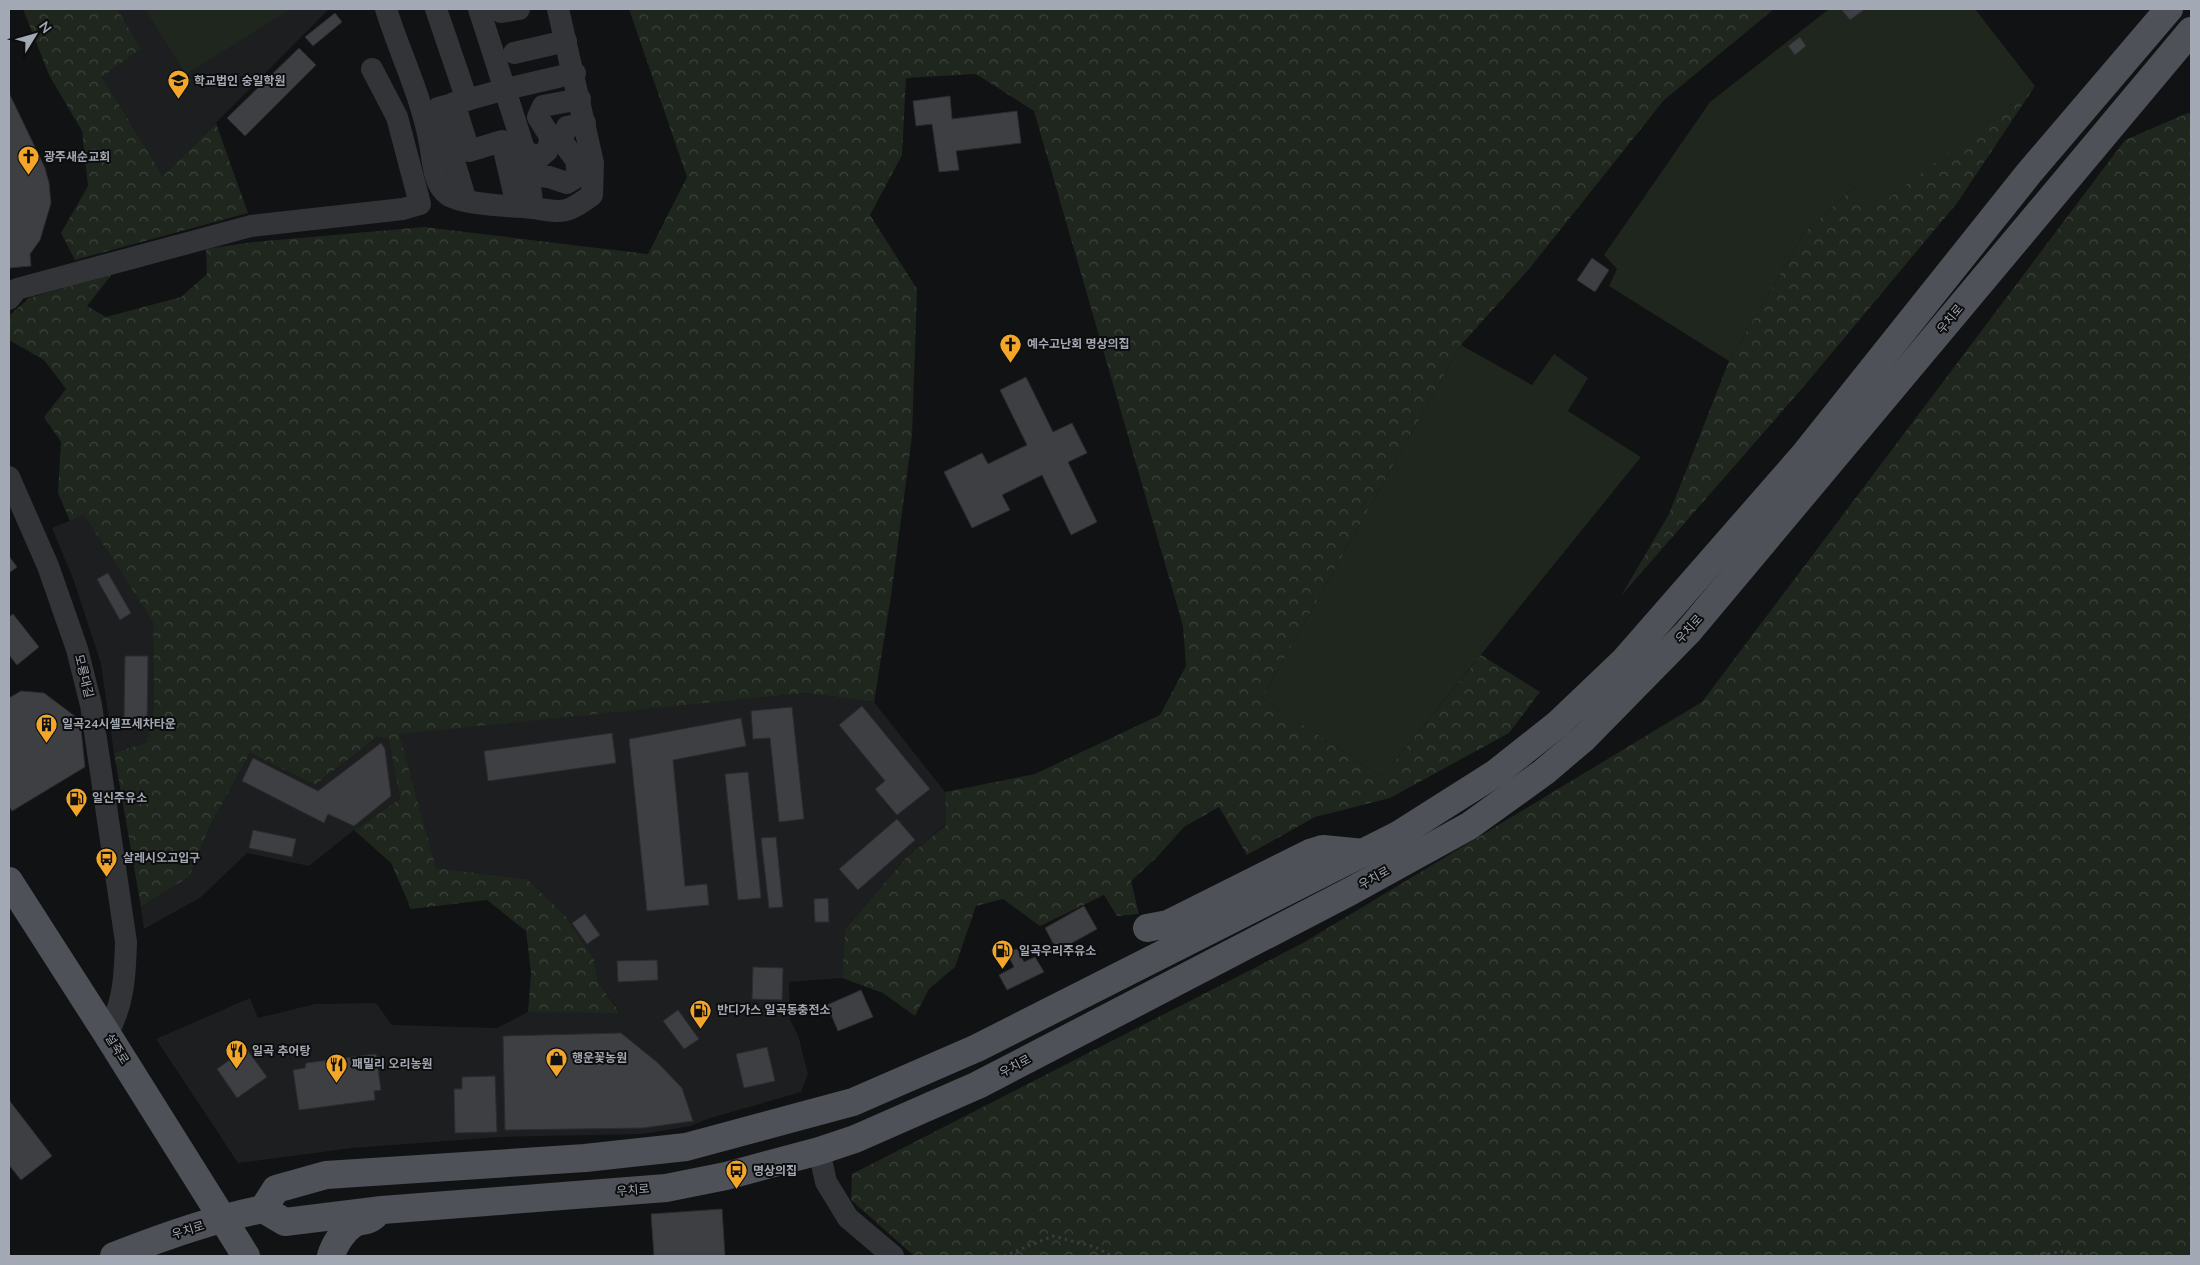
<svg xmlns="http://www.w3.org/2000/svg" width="2200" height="1265" font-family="'Nunito Sans','Noto Sans KR',sans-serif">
<defs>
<pattern id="forest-crowns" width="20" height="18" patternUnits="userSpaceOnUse" patternTransform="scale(1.25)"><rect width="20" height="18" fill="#1e261e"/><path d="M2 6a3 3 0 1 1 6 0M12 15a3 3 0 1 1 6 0" fill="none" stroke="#3c433c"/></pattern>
</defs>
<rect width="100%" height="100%" fill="#111213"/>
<g fill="#1d1e20">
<polygon points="115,9 329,9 163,176 102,77 141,49"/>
<polygon points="84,515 153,622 154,707 147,742 114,753 101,664 74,581 52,528"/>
<polygon points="808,693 874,702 945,792 946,824 906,858 845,929 842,978 789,982 790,1020 798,1035 808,1074 801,1092 707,1119 691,1126 643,1134 501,1137 352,1148 238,1163 156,1039 250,998 258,1018 315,1004 376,1003 392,1025 497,1028 528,1012 620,1012 598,982 594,959 564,914 527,879 436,868 398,733"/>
<polygon points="377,737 390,739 400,799 354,830 309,866 247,853 201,897 144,929 141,907 189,877 209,828 250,753 315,785"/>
</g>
<g fill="#1e261e">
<polygon points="145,9 291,9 186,74"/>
<polygon points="1829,9 1975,9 2035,86 1873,211 1854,187 1805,232 1729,361 1609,286 1617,269 1604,255 1710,102"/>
<polygon points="1461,345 1532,385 1554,354 1588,378 1568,411 1641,457 1382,777 1262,698"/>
</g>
<g fill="url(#forest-crowns)">
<polygon points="23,9 117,9 141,49 102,77 163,176 216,123 248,213 75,260 61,233 88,186 82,131 49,75"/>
<polygon points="629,9 1774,9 1664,100 1529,269 1461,345 1262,698 1382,777 1481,655 1540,692 1509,733 1390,798 1315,817 1247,855 1219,807 1184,827 1158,856 1131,881 1139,914 1117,916 1104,895 1040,926 1003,899 976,906 955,967 929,989 915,1016 883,993 842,978 845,929 906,858 946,825 945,792 1035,774 1160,715 1186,666 1183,626 1034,111 976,74 906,78 902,155 870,215 917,289 912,436 891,596 874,702 807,693 399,734 436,868 527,879 564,914 594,959 598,982 620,1013 528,1012 531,973 526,931 487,900 411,909 391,863 354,830 400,799 389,739 377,737 315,785 250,753 209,828 189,877 141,907 114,753 147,742 154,707 153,622 84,515 70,521 58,493 61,442 44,417 66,389 44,360 9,340 9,316 29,298 113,273 87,306 106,317 181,297 207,274 206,249 253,242 424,227 648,254 687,177"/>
<polygon points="2035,86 1957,203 1805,385 1621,596 1669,514 1729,361 1805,232 1854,187 1873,210"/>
<polygon points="2188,113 2191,114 2191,1256 914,1256 851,1200 852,1174 1303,943 1702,702 2125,140"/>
</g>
<g fill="#3d3f43" stroke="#2b2c2f">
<polygon points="1841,9 1865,9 1850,20"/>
<polygon points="335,13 342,22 313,46 305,37"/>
<polygon points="1800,37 1806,46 1795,55 1788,46"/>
<polygon points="299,48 316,65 245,136 227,118"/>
<polygon points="9,89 10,95 45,168 49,183 51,203 40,240 30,254 31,266 9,268"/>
<polygon points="950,96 952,119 1017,111 1021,143 956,151 959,170 939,172 932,124 916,126 913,101"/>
<polygon points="1592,258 1609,270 1595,292 1577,280"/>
<polygon points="1026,377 1053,432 1072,423 1087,453 1068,462 1097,522 1071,535 1042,475 1002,495 1010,510 972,528 944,472 982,453 988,464 1027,445 1000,390"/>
<polygon points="9,556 17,567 9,573"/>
<polygon points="108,573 131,613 120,620 97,579"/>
<polygon points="13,614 39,647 17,665 9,655 9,617"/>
<polygon points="125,656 148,656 147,721 124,720"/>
<polygon points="21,691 44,693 80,720 85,767 12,811 9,806 9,698"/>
<polygon points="862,706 930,789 897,815 875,789 885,781 839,725"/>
<polygon points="792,707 804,819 779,822 770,738 753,739 751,711"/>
<polygon points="741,718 746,746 673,760 685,886 707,884 709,905 647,911 629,739"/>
<polygon points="612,733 616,763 488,781 484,751"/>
<polygon points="381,743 385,749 391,796 354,826 328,814 324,823 242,781 253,758 318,791"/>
<polygon points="748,772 761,898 738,900 725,774"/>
<polygon points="897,819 915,840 858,890 839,869"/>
<polygon points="253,830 296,839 292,857 249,848"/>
<polygon points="776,837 783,907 769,908 761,838"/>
<polygon points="828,898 829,922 815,922 814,899"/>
<polygon points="1084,906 1097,929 1063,948 1053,943 1045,928"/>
<polygon points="585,914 600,935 587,944 572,923"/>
<polygon points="1017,949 1024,962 1035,957 1044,972 1007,990 999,975 1014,967 1007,953"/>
<polygon points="657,960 658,980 618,982 617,961"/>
<polygon points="753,967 783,968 782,1000 752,999"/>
<polygon points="861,990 873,1017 838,1031 827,1005"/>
<polygon points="678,1010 699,1039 684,1049 663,1021"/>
<polygon points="621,1033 658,1063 682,1088 693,1121 643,1128 505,1130 503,1036"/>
<polygon points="767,1047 775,1081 744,1088 736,1054"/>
<polygon points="246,1048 267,1077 237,1098 217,1069"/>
<polygon points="376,1054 381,1090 374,1091 375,1100 299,1110 293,1070 305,1068 306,1063"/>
<polygon points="495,1076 497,1132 455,1133 454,1089 462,1089 462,1077"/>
<polygon points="9,1100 52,1156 21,1180 9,1165"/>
<polygon points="722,1209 725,1256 654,1256 651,1214"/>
</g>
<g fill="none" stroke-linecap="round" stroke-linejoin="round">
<g stroke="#383b3f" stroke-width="3" stroke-dasharray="2.5 4" stroke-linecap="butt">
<polyline points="1004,1256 1053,1236 1095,1247 1112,1256"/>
<polyline points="2035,1256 2065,1251 2088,1256"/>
</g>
<g stroke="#323438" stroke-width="22">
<path d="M386 9C400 54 422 97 430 144 433 159 433 184 447 194 460 205 514 206 533 208"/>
<polyline points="436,9 467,100"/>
<path d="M479 9 525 152 533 208C564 213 566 214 592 195L593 163 558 9"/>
<polyline points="501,12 519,9"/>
<polyline points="514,53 566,41"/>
<polyline points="454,103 469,151 502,141 517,206"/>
<polyline points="525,152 540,157 547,151 551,138 538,117 543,106 580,99"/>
<polyline points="529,175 549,177 567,183 578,176 576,160 561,140 567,127 585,123"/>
<polyline points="466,201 438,108 506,89 575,73"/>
<polyline points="9,299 17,289 251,226 403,209 420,204 397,117 372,69"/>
<path d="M9 477 48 566 77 649 91 705 126 942C125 975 124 1004 107 1034"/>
<polyline points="819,1151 826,1182 848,1218 893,1256"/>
</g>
<g stroke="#4e5157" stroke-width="28">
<polyline points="9,881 107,1034 246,1256"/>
<polyline points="1147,928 1168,924 1310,853 1323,849 1364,853"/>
<polyline points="263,1209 285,1222 382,1210 666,1188 726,1176 819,1151 855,1139 978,1085 1351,891 1469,826 1544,772 1584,738 1688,632 2191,31"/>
<path d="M114 1256C162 1237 212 1219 263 1209L276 1189 326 1175 585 1158 686 1147 853 1102 977 1048 1398 835 1496 773 1559 723 1624 661 1804 455 2029 173 2169 9"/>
<path d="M331 1256C334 1245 344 1229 355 1223 362 1219 366 1223 374 1216"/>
</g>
</g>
<defs>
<symbol id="school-pin" viewBox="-11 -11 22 30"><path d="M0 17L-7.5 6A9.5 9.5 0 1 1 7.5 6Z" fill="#f4a628" stroke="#0d0d0e"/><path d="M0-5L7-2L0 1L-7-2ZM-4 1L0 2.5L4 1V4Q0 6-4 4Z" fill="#111"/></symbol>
<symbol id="church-pin" viewBox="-11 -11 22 30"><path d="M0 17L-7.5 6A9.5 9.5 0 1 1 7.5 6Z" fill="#f4a628" stroke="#0d0d0e"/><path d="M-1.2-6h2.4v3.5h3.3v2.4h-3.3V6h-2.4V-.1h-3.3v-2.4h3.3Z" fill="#111"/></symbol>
<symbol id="building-pin" viewBox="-11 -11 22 30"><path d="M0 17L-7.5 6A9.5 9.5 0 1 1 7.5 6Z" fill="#f4a628" stroke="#0d0d0e"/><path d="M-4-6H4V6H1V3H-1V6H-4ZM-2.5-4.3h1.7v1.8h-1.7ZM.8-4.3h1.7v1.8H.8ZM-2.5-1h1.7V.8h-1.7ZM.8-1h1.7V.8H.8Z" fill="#111"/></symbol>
<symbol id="fuel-pin" viewBox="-11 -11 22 30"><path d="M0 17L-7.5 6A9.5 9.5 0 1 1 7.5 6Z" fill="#f4a628" stroke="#0d0d0e"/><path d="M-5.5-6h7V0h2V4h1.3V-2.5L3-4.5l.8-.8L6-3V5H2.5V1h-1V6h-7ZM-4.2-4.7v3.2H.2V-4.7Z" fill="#111"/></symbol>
<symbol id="bus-pin" viewBox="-11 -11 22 30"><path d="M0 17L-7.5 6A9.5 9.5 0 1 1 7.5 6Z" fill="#f4a628" stroke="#0d0d0e"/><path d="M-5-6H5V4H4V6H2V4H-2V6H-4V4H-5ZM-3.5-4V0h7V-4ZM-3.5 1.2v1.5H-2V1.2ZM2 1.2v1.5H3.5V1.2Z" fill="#111"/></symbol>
<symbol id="restaurant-pin" viewBox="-11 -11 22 30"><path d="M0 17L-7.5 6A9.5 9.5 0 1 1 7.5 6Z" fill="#f4a628" stroke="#0d0d0e"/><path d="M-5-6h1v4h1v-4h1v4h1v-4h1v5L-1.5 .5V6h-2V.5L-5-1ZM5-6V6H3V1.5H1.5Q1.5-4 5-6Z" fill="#111"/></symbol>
<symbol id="shop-pin" viewBox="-11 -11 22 30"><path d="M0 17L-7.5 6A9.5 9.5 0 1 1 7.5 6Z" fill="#f4a628" stroke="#0d0d0e"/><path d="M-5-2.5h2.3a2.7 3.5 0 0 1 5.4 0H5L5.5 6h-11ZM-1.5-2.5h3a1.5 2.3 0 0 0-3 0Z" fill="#111"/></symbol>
</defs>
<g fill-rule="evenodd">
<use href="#school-pin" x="166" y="68" width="25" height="34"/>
<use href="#church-pin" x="16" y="144" width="25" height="34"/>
<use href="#church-pin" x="998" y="332" width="25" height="34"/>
<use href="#building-pin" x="34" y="712" width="25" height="34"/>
<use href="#fuel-pin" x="64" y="786" width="25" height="34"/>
<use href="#bus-pin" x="94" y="846" width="25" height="34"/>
<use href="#fuel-pin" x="990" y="938" width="25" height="34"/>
<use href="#fuel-pin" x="688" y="998" width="25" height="34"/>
<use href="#restaurant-pin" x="224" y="1038" width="25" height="34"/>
<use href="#shop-pin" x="544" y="1046" width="25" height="34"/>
<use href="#restaurant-pin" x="324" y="1052" width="25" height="34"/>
<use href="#bus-pin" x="724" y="1158" width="25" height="34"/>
</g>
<g text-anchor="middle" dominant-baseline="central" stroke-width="4" stroke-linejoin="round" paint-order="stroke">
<g font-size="12" font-weight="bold" fill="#a3a9b4" stroke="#0d0d0e" text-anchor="start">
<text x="194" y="81">학교법인 숭일학원</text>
<text x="44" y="157">광주새순교회</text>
<text x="1027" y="344">예수고난회 명상의집</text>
<text x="62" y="724">일곡24시셀프세차타운</text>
<text x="92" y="798">일신주유소</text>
<text x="123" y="858">살레시오고입구</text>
<text x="1019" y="951">일곡우리주유소</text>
<text x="717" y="1010">반디가스 일곡동충전소</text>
<text x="252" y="1051">일곡 추어탕</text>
<text x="572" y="1058">행운꽃농원</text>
<text x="352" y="1064">패밀리 오리농원</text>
<text x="753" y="1171">명상의집</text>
</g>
<g font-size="12" fill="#a3a9b4" stroke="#0d0d0e">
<text transform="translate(1950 319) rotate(-50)">우치로</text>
<text transform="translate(1689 629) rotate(-48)">우치로</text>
<text transform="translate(84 676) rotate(76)">모룡대길</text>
<text transform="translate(1374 878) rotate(-29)">우치로</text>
<text transform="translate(117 1049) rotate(58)">설죽로</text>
<text transform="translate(1015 1066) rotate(-28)">우치로</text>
<text transform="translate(633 1190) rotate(-5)">우치로</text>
<text transform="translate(188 1230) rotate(-17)">우치로</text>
</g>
</g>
<rect width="2200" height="1265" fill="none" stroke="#a3a9b4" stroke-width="20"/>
<g transform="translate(35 35) rotate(53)" stroke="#0d0d0e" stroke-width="4" paint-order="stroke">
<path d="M0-4L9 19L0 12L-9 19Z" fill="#a3a9b4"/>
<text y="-8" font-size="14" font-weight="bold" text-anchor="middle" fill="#a3a9b4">N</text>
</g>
</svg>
